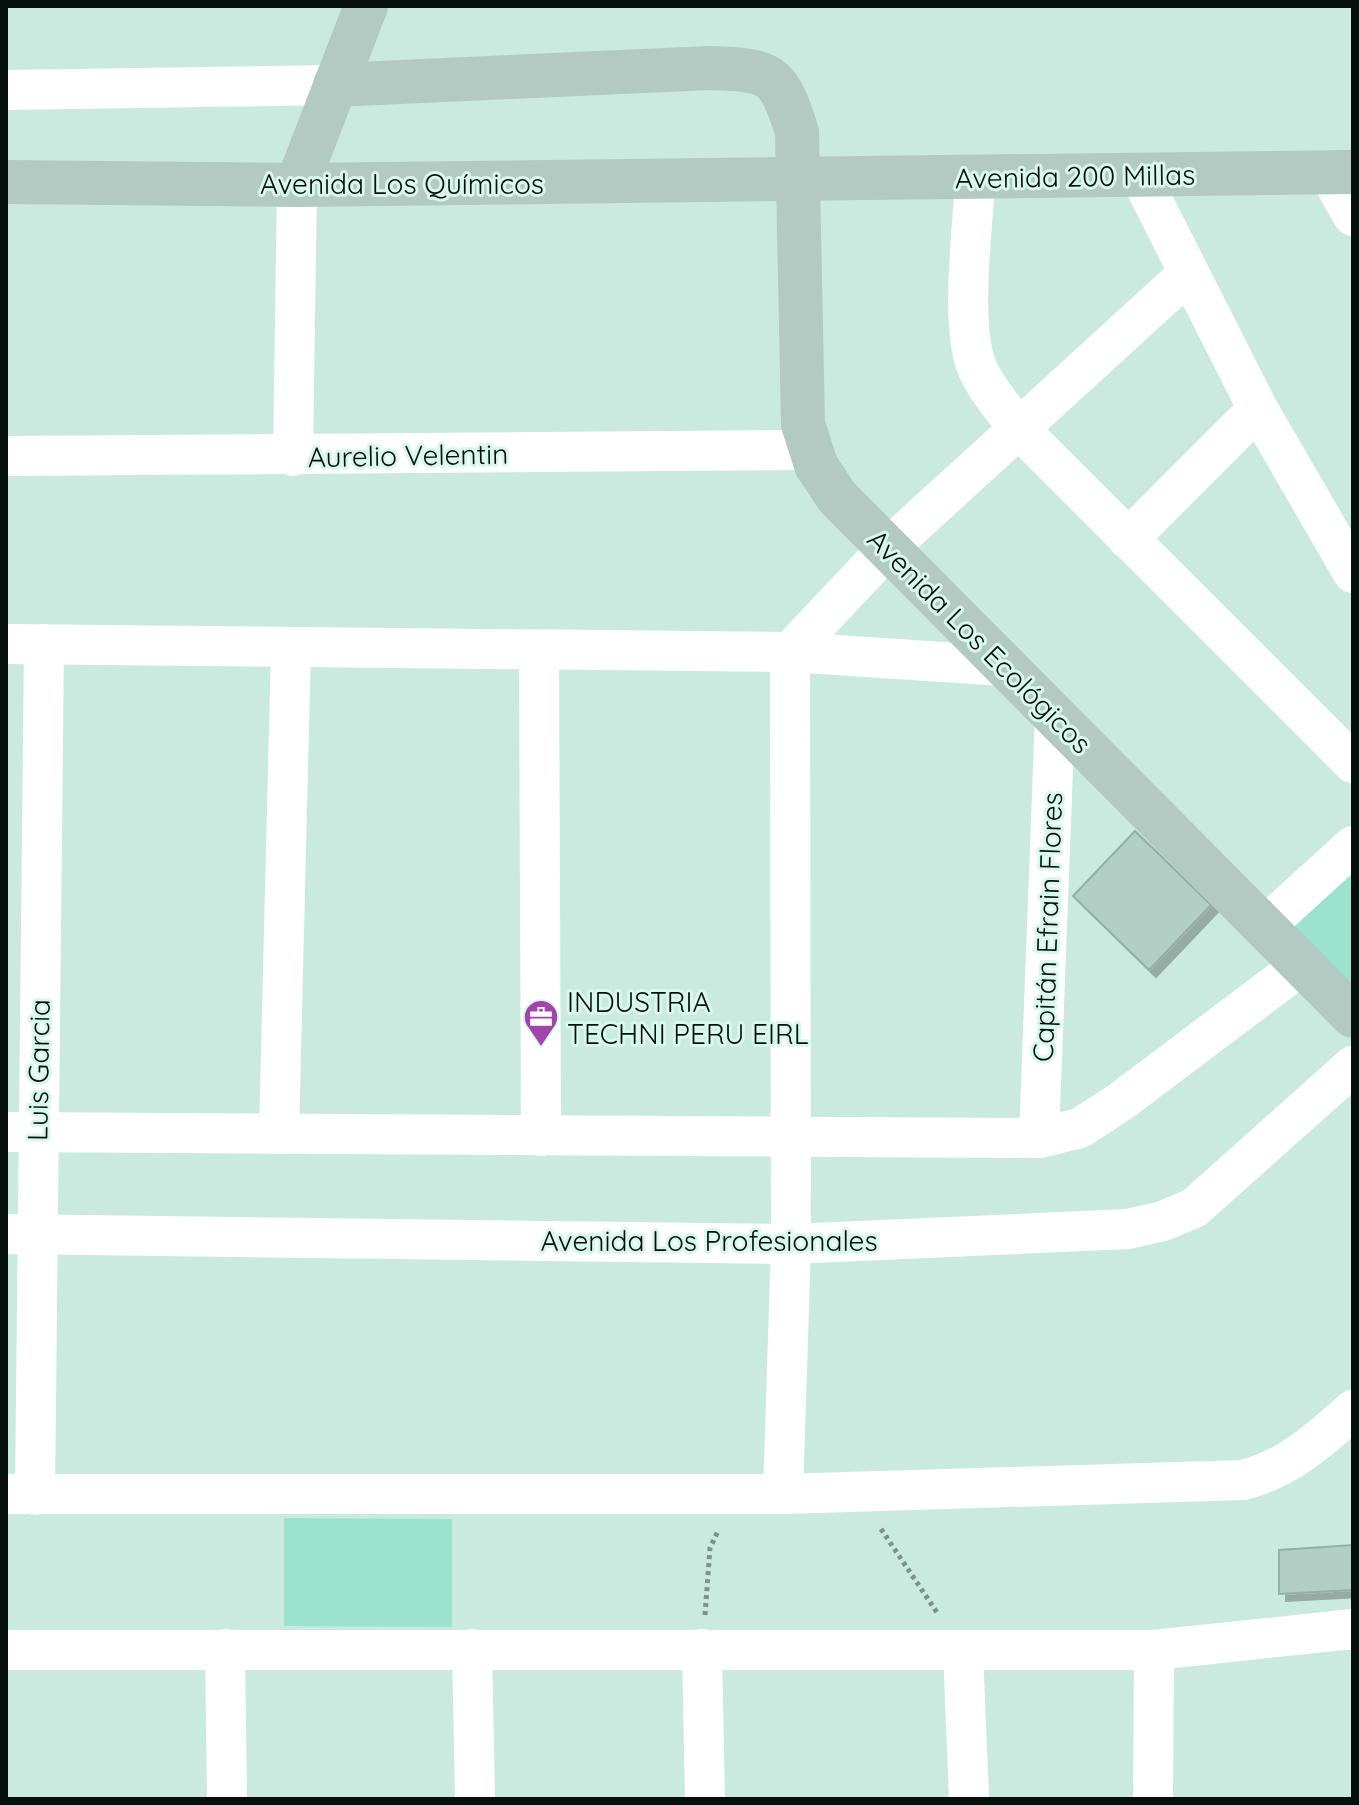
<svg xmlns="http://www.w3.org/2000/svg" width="1359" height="1805" font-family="Quicksand,sans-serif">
<defs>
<filter id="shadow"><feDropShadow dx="7" dy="7" stdDeviation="0" flood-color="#0004"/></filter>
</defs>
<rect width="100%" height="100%" fill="#cbeadf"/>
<g fill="#9ce3cd">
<polygon points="1353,853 1353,987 1284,918"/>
<polygon points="284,1518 452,1519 452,1627 284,1626"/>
</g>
<g fill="#b1cfc5" stroke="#92b0a6" stroke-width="2" filter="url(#shadow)">
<polygon points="1135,831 1211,905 1149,970 1073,896"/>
<polygon points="1353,1545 1353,1590 1279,1594 1279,1550"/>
</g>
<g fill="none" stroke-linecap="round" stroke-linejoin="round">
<g stroke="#7c938b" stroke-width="5" stroke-dasharray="4 4" stroke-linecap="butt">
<polyline points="881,1529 938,1614"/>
<polyline points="705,1615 710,1548 718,1531"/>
</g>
<g stroke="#fff" stroke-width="40">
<polyline points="6,90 335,85"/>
<polyline points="1328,172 1353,216"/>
<polyline points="1139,174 1258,409 1353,573"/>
<path d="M975 179C973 229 960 319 976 365 985 388 1003 407 1017 427L1353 763"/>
<polyline points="6,456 809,450"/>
<polyline points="293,456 297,185"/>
<polyline points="1128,539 1258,409"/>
<polyline points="6,644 790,652 1005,666"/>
<polyline points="539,650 541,1136"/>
<polyline points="1264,927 1353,846"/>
<polyline points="6,1132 1039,1138 1080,1128 1120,1102 1302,965"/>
<polyline points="279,1134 291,647"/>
<polyline points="1039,1138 1055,716"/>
<polyline points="6,1234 791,1244 1128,1229 1163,1221 1194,1208 1353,1066"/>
<path d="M6 1494H783L1243 1480C1288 1469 1319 1440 1353 1410"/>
<polyline points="783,1494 791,1244 790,652 888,548 1189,273"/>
<polyline points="35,1495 44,644"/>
<polyline points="225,1649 227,1799"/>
<polyline points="472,1649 475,1799"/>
<polyline points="702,1649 705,1799"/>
<polyline points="6,1650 1154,1650 1353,1629"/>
<polyline points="963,1650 969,1799"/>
<polyline points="1153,1799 1154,1650"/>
</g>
<g stroke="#b3cac2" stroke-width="44">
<path d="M335 85 709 68C772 70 778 72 797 132L803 424 816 465 837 497 1353 1016"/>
<polyline points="6,182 297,185 1353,172"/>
<polyline points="297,185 366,6"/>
</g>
</g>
<defs>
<symbol id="office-pin" viewBox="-11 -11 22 30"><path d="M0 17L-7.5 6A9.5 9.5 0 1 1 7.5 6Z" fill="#a244ae" stroke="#d8f7ed"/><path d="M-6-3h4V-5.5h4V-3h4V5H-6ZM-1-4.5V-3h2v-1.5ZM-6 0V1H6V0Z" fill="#fff"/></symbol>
</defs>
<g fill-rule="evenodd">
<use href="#office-pin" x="521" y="997" width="40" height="54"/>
</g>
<g text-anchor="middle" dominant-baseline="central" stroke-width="6" stroke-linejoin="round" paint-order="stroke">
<g font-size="28" fill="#050f0c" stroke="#d8f7ed">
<text transform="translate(1075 176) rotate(-1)">Avenida 200 Millas</text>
<text x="402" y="183">Avenida Los Químicos</text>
<text transform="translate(408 455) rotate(-1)">Aurelio Velentin</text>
<text transform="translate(980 641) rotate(45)">Avenida Los Ecológicos</text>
<text transform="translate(1047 927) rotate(-88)">Capitán Efrain Flores</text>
<text transform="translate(38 1070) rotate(-89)">Luis Garcia</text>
<text x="709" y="1240">Avenida Los Profesionales</text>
</g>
<g font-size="28" fill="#050f0c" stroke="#d8f7ed" text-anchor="start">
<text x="567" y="1001">INDUSTRIA<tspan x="567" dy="32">TECHNI PERU EIRL</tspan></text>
</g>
</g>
<rect width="1359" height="1805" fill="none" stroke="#050f0c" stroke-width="16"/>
</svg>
